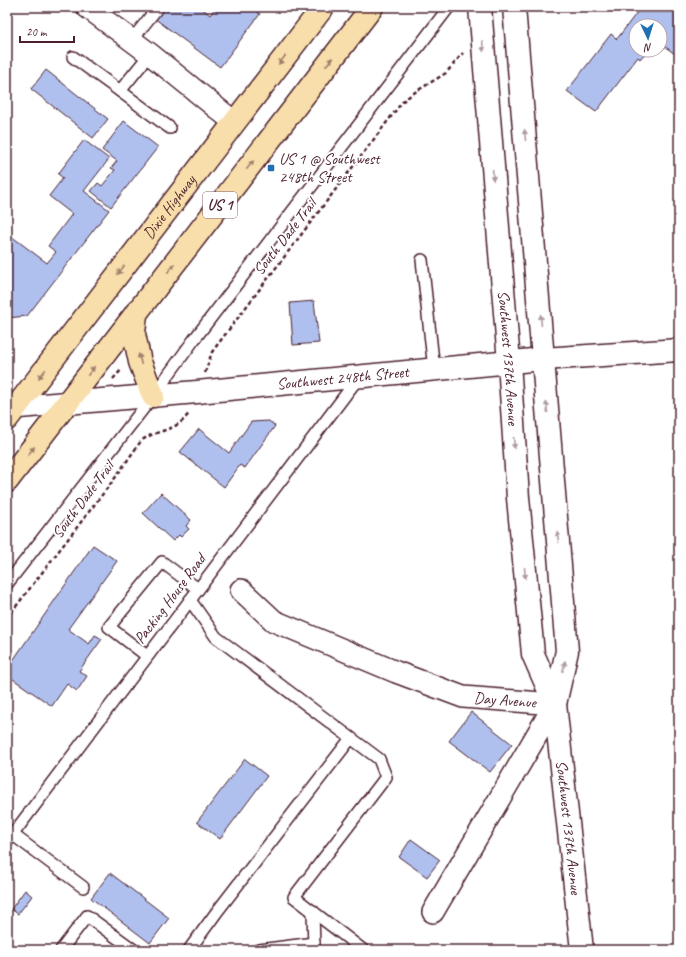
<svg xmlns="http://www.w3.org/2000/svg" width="686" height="957" font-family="Caveat,sans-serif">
<rect width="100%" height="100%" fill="#fff"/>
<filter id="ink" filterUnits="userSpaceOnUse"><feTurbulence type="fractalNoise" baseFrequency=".025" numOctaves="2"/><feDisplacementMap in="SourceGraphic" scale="8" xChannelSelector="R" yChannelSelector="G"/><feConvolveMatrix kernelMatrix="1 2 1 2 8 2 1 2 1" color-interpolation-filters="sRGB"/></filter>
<g filter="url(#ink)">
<g fill="#afc0ef" stroke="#4a1f2b">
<polygon points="163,7 200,7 210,15 216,7 251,7 260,14 220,67 154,18"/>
<polygon points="641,7 679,7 679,49 675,54 660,43 660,26 636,26 636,50 648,50 640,59 638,57 596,112 567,91 611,34 617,39"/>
<polygon points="46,70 108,119 93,138 31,89"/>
<polygon points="124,121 158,147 111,207 91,191 98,183 102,186 115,170 111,168 117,161 102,150"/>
<polygon points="84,140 109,159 84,191 109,210 27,316 7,318 7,233 47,263 56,252 48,246 72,214 49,196 63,178 58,174"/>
<polygon points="314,301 319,343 293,345 290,303"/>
<polygon points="269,421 275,426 245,468 240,465 224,487 180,452 199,429 229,453 251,422"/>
<polygon points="161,493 191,520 186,526 189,529 181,537 179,535 173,541 143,513"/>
<polygon points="93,545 117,561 68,629 89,644 95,635 102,639 79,671 87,676 77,691 67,684 52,706 7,675 7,669"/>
<polygon points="471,712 512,744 490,772 449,741"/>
<polygon points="245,759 267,776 220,839 197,822"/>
<polygon points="411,839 440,860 427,877 399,857"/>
<polygon points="110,873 169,918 150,943 91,898"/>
<polygon points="25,890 32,896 18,914 11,909"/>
</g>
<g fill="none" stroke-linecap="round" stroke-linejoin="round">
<defs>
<g id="lane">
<polyline points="132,40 158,7"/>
<polyline points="150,54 120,91 170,128"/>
<polyline points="73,57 120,91"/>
<polyline points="422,260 434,370"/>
<polyline points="7,584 153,396 193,341 449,7"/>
<polyline points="190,600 216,637 379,759 386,777 294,897 363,950"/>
<polyline points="147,656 109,627 162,562 198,589"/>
<polyline points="12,834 83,887"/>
<polyline points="7,842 359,377"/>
<polyline points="313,911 314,949"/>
<polyline points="61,950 87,916 134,950"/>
<polyline points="189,950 216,913 351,738"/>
<polyline points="259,950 314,943"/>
</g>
<g id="street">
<polyline points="87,7 150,54 234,122"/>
<path id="s1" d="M241 590 274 621 396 672 463 697 555 704 433 912"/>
</g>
<g id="secondary">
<path id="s2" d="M480 7 509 362 518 498 533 654 555 704 582 950"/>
<polyline points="514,7 567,651 555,704"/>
<path id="s3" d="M7 408 197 392 543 359 679 350"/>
</g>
<g id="highway">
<polyline points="136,313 134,334 140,362 153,396"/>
<path id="s4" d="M7 419 323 7"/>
<polyline points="7,481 372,7"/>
</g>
</defs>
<use href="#lane" stroke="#4a1f2b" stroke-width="14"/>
<use href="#street" stroke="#4a1f2b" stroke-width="24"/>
<use href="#secondary" stroke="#4a1f2b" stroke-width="25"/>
<use href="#highway" stroke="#4a1f2b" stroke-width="25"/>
<g stroke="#4a1f2b" stroke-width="2.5" stroke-dasharray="4 3" stroke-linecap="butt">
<polyline points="205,373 212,352 224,336 403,101 412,94 446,73 463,53"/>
<polyline points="113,379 122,369"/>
<path d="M7 618 115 478 141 441C158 428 176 433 189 413"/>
</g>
<use href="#lane" stroke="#fff" stroke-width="11"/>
<use href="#street" stroke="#fff" stroke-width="21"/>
<use href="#secondary" stroke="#fff" stroke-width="22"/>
<use href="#highway" stroke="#f8deab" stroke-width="22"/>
</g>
<defs><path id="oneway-solid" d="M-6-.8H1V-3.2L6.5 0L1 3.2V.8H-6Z"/></defs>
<g fill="#ae9aa0">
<use href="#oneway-solid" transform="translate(483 46) rotate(85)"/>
<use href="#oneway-solid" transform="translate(525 135) rotate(-95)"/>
<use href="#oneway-solid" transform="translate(493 175) rotate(86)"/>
<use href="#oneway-solid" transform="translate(541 320) rotate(-94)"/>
<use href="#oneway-solid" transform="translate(547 407) rotate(-95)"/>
<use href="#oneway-solid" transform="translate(514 443) rotate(86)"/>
<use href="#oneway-solid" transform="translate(558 537) rotate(-95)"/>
<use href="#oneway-solid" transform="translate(525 573) rotate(85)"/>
<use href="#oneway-solid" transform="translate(564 666) rotate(-78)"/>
</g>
<g fill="#a17e6b">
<use href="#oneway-solid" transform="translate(282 60) rotate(128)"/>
<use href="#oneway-solid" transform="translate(329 62) rotate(-52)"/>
<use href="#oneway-solid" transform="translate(250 165) rotate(-52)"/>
<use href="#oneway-solid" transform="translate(171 268) rotate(-52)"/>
<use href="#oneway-solid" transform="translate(121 270) rotate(127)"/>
<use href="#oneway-solid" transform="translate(140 359) rotate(-103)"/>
<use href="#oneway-solid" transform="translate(91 371) rotate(-53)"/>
<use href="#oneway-solid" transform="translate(42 374) rotate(128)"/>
<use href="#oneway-solid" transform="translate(31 451) rotate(-52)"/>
</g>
</g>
<rect fill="#1f6fb2" stroke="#fff" stroke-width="1.5" x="267" y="164" width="8" height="8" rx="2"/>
<g text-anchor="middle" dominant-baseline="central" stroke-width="4" stroke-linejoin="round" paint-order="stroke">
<rect fill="#fff" stroke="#80626b" stroke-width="1" x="203" y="192" width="34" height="26" rx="3"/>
<g font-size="15" font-weight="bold" fill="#4a1f2b">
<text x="220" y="205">US 1</text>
</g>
<g font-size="16" fill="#4a1f2b" stroke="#fff" text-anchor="start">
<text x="279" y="159">US 1 @ Southwest<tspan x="279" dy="18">248th Street</tspan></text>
</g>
<g font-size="16" fill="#4a1f2b" stroke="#fff">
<text stroke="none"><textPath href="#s4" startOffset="267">Dixie Highway</textPath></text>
<text transform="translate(285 237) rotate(-52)">South Dade Trail</text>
<text stroke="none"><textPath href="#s2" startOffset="352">Southwest 137th Avenue</textPath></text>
<text stroke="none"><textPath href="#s3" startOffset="337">Southwest 248th Street</textPath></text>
<text transform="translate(83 500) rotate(-53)">South Dade Trail</text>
<text transform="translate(170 599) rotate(-53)">Packing House Road</text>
<text stroke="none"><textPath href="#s1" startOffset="291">Day Avenue</textPath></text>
<text stroke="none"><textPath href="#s2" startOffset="828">Southwest 137th Avenue</textPath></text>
</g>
</g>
<rect width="686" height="957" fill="none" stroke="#fff" stroke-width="24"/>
<rect x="12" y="12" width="662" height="933" fill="none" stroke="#4a1f2b" stroke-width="1.5" filter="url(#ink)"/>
<g transform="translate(648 38) rotate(176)"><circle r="19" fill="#ffffff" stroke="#b7a5aa"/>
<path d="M0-3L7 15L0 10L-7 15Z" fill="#1f6fb2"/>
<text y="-6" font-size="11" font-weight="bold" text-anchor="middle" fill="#4a1f2b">N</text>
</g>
<path d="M20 36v6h54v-6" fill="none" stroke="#4a1f2b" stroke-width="2"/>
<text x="26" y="36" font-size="12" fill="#4a1f2b" stroke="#ffffff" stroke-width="3" paint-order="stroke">20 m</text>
</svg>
